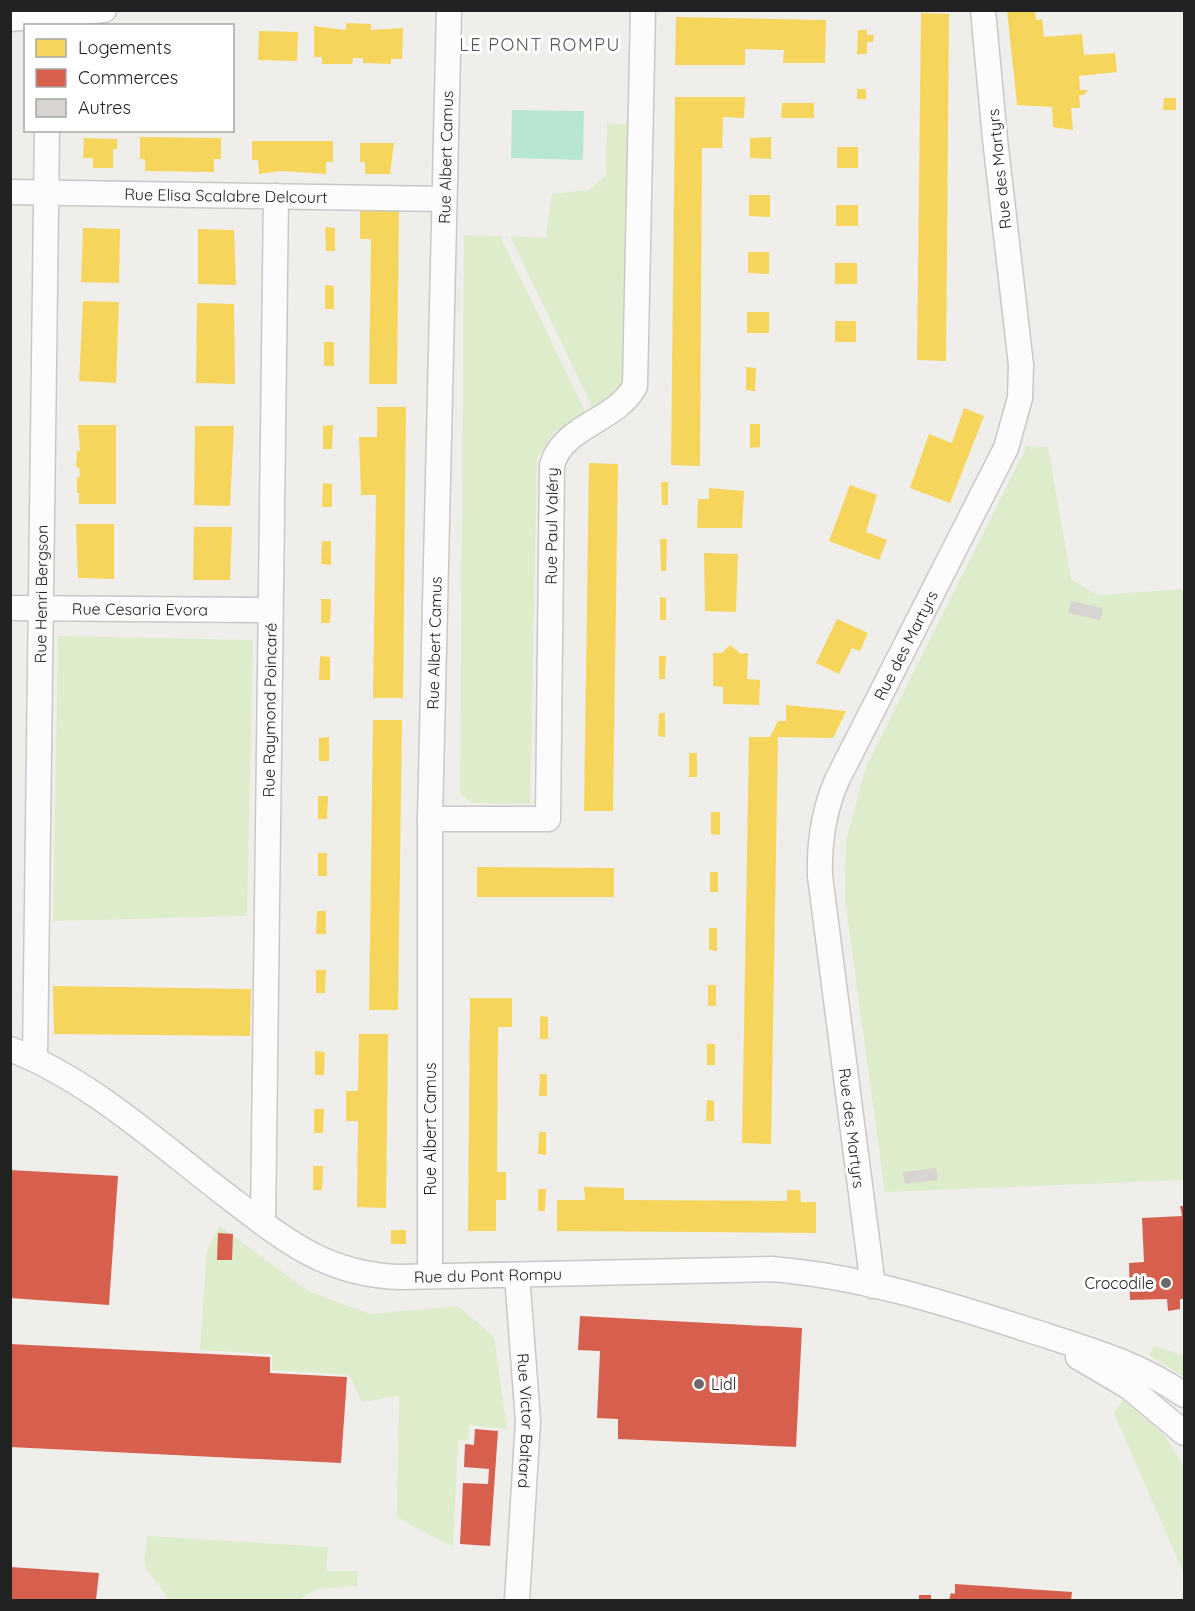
<svg xmlns="http://www.w3.org/2000/svg" width="1195" height="1611" font-family="Quicksand,sans-serif">
<rect width="100%" height="100%" fill="#f0eeeb"/>
<g fill="#ddeccb">
<polygon points="607,123 631,125 625,372 623,386 593,408 510,236 546,238 552,194 589,190 606,176"/>
<polygon points="464,235 500,236 586,413 555,431 537,459 530,804 473,803 460,794"/>
<polygon points="1027,446 1048,447 1071,579 1097,595 1184,589 1184,1180 885,1192 845,900 846,840 866,767"/>
<polygon points="58,636 253,640 247,916 53,921"/>
<polygon points="220,1226 308,1291 370,1314 458,1306 494,1337 507,1429 469,1425 468,1440 458,1440 453,1547 397,1517 399,1396 362,1402 349,1375 272,1370 272,1354 200,1350 207,1250"/>
<polygon points="1155,1346 1184,1356 1184,1377 1149,1355"/>
<polygon points="1123,1400 1165,1436 1184,1467 1184,1574 1114,1413"/>
<polygon points="147,1536 328,1547 326,1571 358,1571 357,1586 318,1589 298,1600 169,1600 144,1565"/>
</g>
<polygon fill="#b7e6d2" points="512,110 584,111 583,160 511,158"/>
<g fill="#f6d55c">
<polygon points="1007,10 1035,10 1036,20 1042,19 1044,37 1082,34 1084,55 1115,53 1117,72 1079,76 1080,90 1088,90 1084,95 1079,95 1080,108 1071,108 1073,130 1053,127 1052,107 1017,105"/>
<polygon points="921,13 949,14 946,361 917,360"/>
<polygon points="676,17 826,20 825,63 783,63 784,50 745,49 745,65 675,65"/>
<polygon points="346,23 371,24 371,30 403,28 402,59 391,59 391,64 363,63 363,58 353,58 352,64 322,64 322,57 314,57 314,26 346,30"/>
<polygon points="858,30 867,30 867,35 874,35 873,42 867,42 867,54 857,54"/>
<polygon points="259,31 298,32 297,61 258,60"/>
<rect x="857" y="89" width="9" height="10"/>
<polygon points="675,97 745,97 744,118 723,117 722,148 702,148 700,466 671,465"/>
<polygon points="1164,98 1176,98 1176,110 1163,110"/>
<polygon points="782,103 814,103 814,118 781,118"/>
<polygon points="140,137 221,138 221,159 214,159 214,172 145,171 145,159 140,159"/>
<polygon points="771,137 771,159 750,158 750,138"/>
<polygon points="84,138 117,139 117,149 113,149 113,168 93,168 93,158 83,158"/>
<polygon points="252,141 333,141 333,162 326,162 326,174 282,171 259,174 258,160 252,160"/>
<polygon points="360,143 394,143 390,174 365,174 365,162 360,162"/>
<rect x="837" y="147" width="21" height="21"/>
<polygon points="749,195 770,195 770,217 749,216"/>
<rect x="836" y="205" width="22" height="21"/>
<polygon points="360,209 399,210 397,384 369,384 371,239 360,239"/>
<polygon points="325,227 335,228 335,251 326,251"/>
<polygon points="83,228 120,229 119,283 81,282"/>
<polygon points="198,229 234,230 236,285 198,284"/>
<polygon points="748,252 769,252 769,274 748,273"/>
<rect x="835" y="263" width="22" height="21"/>
<polygon points="325,285 334,286 334,309 325,309"/>
<polygon points="83,301 119,302 116,383 79,381"/>
<polygon points="197,303 234,304 235,384 196,383"/>
<rect x="747" y="312" width="22" height="21"/>
<rect x="835" y="321" width="21" height="21"/>
<rect x="324" y="342" width="10" height="24"/>
<polygon points="746,367 756,368 755,391 746,390"/>
<polygon points="377,407 406,407 403,698 373,698 376,495 361,495 359,437 377,437"/>
<polygon points="964,408 984,416 950,503 910,488 929,434 952,443"/>
<polygon points="750,424 760,424 760,447 750,448"/>
<polygon points="78,425 116,425 116,504 79,504 79,493 77,493 77,477 80,477 79,467 76,467 77,451 80,451"/>
<polygon points="333,425 332,449 323,449 323,426"/>
<polygon points="195,426 234,426 230,506 194,505"/>
<polygon points="589,463 618,464 613,811 584,811"/>
<polygon points="661,482 668,482 668,505 662,505"/>
<polygon points="323,483 332,484 332,507 322,507"/>
<polygon points="850,485 877,495 866,532 887,540 879,560 829,541"/>
<polygon points="709,488 744,491 742,528 697,528 698,499 709,499"/>
<polygon points="76,524 114,524 114,579 78,578"/>
<polygon points="194,527 232,527 230,580 193,580"/>
<polygon points="660,539 667,539 666,571 661,571"/>
<polygon points="322,541 331,541 331,565 321,564"/>
<polygon points="704,553 738,554 736,612 705,611"/>
<polygon points="660,597 666,598 666,620 660,620"/>
<polygon points="321,599 331,599 330,623 321,623"/>
<polygon points="837,619 868,633 860,651 852,648 839,674 816,663"/>
<polygon points="730,645 741,654 748,653 747,679 760,680 759,705 723,704 723,687 713,686 713,653 722,653"/>
<polygon points="320,656 330,657 330,680 319,680"/>
<polygon points="659,656 666,656 665,679 659,679"/>
<polygon points="786,705 846,711 833,738 778,737 771,1144 742,1143 749,737 770,737 778,721 786,721"/>
<polygon points="659,713 665,713 665,737 658,736"/>
<polygon points="373,720 402,720 398,1010 369,1010"/>
<polygon points="329,737 329,761 319,761 319,738"/>
<rect x="689" y="753" width="8" height="24"/>
<polygon points="318,796 328,796 327,819 318,819"/>
<polygon points="711,812 720,812 720,835 711,834"/>
<rect x="318" y="853" width="9" height="23"/>
<polygon points="477,867 614,868 614,897 477,897"/>
<rect x="710" y="872" width="8" height="20"/>
<polygon points="317,911 326,911 326,934 316,934"/>
<polygon points="709,928 717,928 717,951 709,950"/>
<polygon points="316,970 326,970 325,993 316,993"/>
<rect x="708" y="985" width="8" height="21"/>
<polygon points="53,986 251,989 250,1036 54,1034"/>
<polygon points="470,998 512,998 512,1027 498,1027 497,1172 506,1172 506,1200 496,1200 496,1231 468,1231"/>
<polygon points="540,1016 548,1017 548,1039 540,1039"/>
<polygon points="359,1034 388,1034 386,1208 357,1207 358,1121 346,1121 346,1091 358,1091"/>
<rect x="707" y="1044" width="8" height="21"/>
<polygon points="315,1051 325,1052 324,1075 315,1075"/>
<polygon points="540,1074 547,1074 547,1096 539,1096"/>
<polygon points="707,1100 714,1101 714,1121 706,1121"/>
<polygon points="314,1109 324,1109 323,1133 314,1133"/>
<polygon points="539,1132 546,1132 546,1155 538,1154"/>
<polygon points="313,1166 323,1166 322,1190 313,1190"/>
<polygon points="584,1187 624,1188 624,1200 787,1201 787,1190 800,1190 801,1202 816,1202 816,1233 557,1231 557,1200 585,1200"/>
<polygon points="538,1189 546,1189 545,1211 538,1211"/>
<rect x="391" y="1230" width="15" height="14"/>
</g>
<g fill="#d6604d">
<polygon points="10,1170 118,1176 109,1305 10,1298"/>
<polygon points="1180,1206 1184,1206 1184,1299 1180,1299 1180,1309 1168,1311 1167,1299 1130,1300 1129,1263 1144,1262 1142,1218 1182,1216"/>
<polygon points="218,1233 233,1234 232,1260 217,1260"/>
<polygon points="580,1316 802,1328 796,1447 618,1439 618,1419 597,1418 600,1351 578,1350"/>
<polygon points="10,1344 270,1357 270,1373 347,1377 341,1463 10,1447"/>
<polygon points="475,1429 498,1431 490,1546 460,1544 463,1483 488,1484 489,1469 464,1467 465,1444 474,1445"/>
<polygon points="10,1567 99,1573 96,1600 10,1600"/>
<polygon points="955,1584 1072,1592 1071,1600 949,1600 951,1593 955,1594"/>
<rect x="919" y="1595" width="12" height="5"/>
</g>
<g fill="#d7d4d2">
<polygon points="1071,601 1103,608 1100,620 1068,613"/>
<polygon points="936,1168 938,1180 905,1184 903,1172"/>
</g>
<g fill="none" stroke-linecap="round" stroke-linejoin="round">
<defs>
<g id="minor">
<polyline points="10,19 104,10"/>
<path id="s1" d="M10 192 443 199"/>
<path id="s2" d="M10 608 270 610"/>
<path id="s3" d="M430 819H548L552 465C563 425 617 421 635 386L643 10"/>
<path id="s4" d="M10 1049C90 1080 158 1143 226 1195 282 1238 325 1275 400 1277L771 1269C860 1276 945 1303 1029 1330 1084 1348 1137 1362 1184 1395"/>
<path id="s5" d="M35 1059 47 130"/>
<path id="s6" d="M263 1223 276 196"/>
<path id="s7" d="M517 1275 528 1421 517 1600"/>
<path id="s8" d="M430 1276V819L449 10"/>
<path id="s9" d="M873 1286 820 876C819 842 823 812 837 780L1006 448 1020 398 1021 365 995 139 983 10"/>
<polyline points="1078,1357 1129,1387 1184,1433"/>
</g>
</defs>
<use href="#minor" stroke="#c9c8c7" stroke-width="27"/>
<use href="#minor" stroke="#fdfcfc" stroke-width="24"/>
</g>
<g fill="#6a6968" stroke="#fff" stroke-width="2">
<circle cx="1166" cy="1283" r="6"/>
<circle cx="699" cy="1384" r="6"/>
</g>
<g text-anchor="middle" dominant-baseline="central" stroke-width="6" stroke-linejoin="round" paint-order="stroke">
<g font-size="16" fill="#222" stroke="#fff">
<text stroke="none"><textPath href="#s8" startOffset="1119">Rue Albert Camus</textPath></text>
<text transform="translate(999 169) rotate(-96)">Rue des Martyrs</text>
<text stroke="none"><textPath href="#s1" startOffset="216">Rue Elisa Scalabre Delcourt</textPath></text>
<text stroke="none"><textPath href="#s3" startOffset="411">Rue Paul Valéry</textPath></text>
<text stroke="none"><textPath href="#s5" startOffset="465">Rue Henri Bergson</textPath></text>
<text stroke="none"><textPath href="#s2" startOffset="130">Rue Cesaria Evora</textPath></text>
<text stroke="none"><textPath href="#s8" startOffset="633">Rue Albert Camus</textPath></text>
<text stroke="none"><textPath href="#s9" startOffset="663">Rue des Martyrs</textPath></text>
<text stroke="none"><textPath href="#s6" startOffset="513">Rue Raymond Poincaré</textPath></text>
<text transform="translate(852 1128) rotate(83)">Rue des Martyrs</text>
<text transform="translate(430 1129) rotate(-90)">Rue Albert Camus</text>
<text stroke="none"><textPath href="#s4" startOffset="546">Rue du Pont Rompu</textPath></text>
<text stroke="none"><textPath href="#s7" startOffset="146">Rue Victor Baltard</textPath></text>
</g>
<g font-size="16" fill="#222" stroke="#fff" text-anchor="end">
<text x="1154" y="1283">Crocodile</text>
<text x="711" y="1384" text-anchor="start">Lidl</text>
</g>
<g font-size="18" letter-spacing="1.5" fill="#555" stroke="#fff">
<text x="540" y="44">LE PONT ROMPU</text>
</g>
</g>
<rect width="1195" height="1611" fill="none" stroke="#222222" stroke-width="24"/>
<rect x="24" y="24" width="210" height="108" fill="#ffffff" stroke="#a7a7a7" stroke-width="1.5"/>
<rect x="36" y="39" width="30" height="18" fill="#f6d55c" stroke="#a7a7a7" stroke-width="1.5"/>
<text x="78" y="54" font-size="18" fill="#222222">Logements</text>
<rect x="36" y="69" width="30" height="18" fill="#d6604d" stroke="#a7a7a7" stroke-width="1.5"/>
<text x="78" y="84" font-size="18" fill="#222222">Commerces</text>
<rect x="36" y="99" width="30" height="18" fill="#d7d4d2" stroke="#a7a7a7" stroke-width="1.5"/>
<text x="78" y="114" font-size="18" fill="#222222">Autres</text>
</svg>
